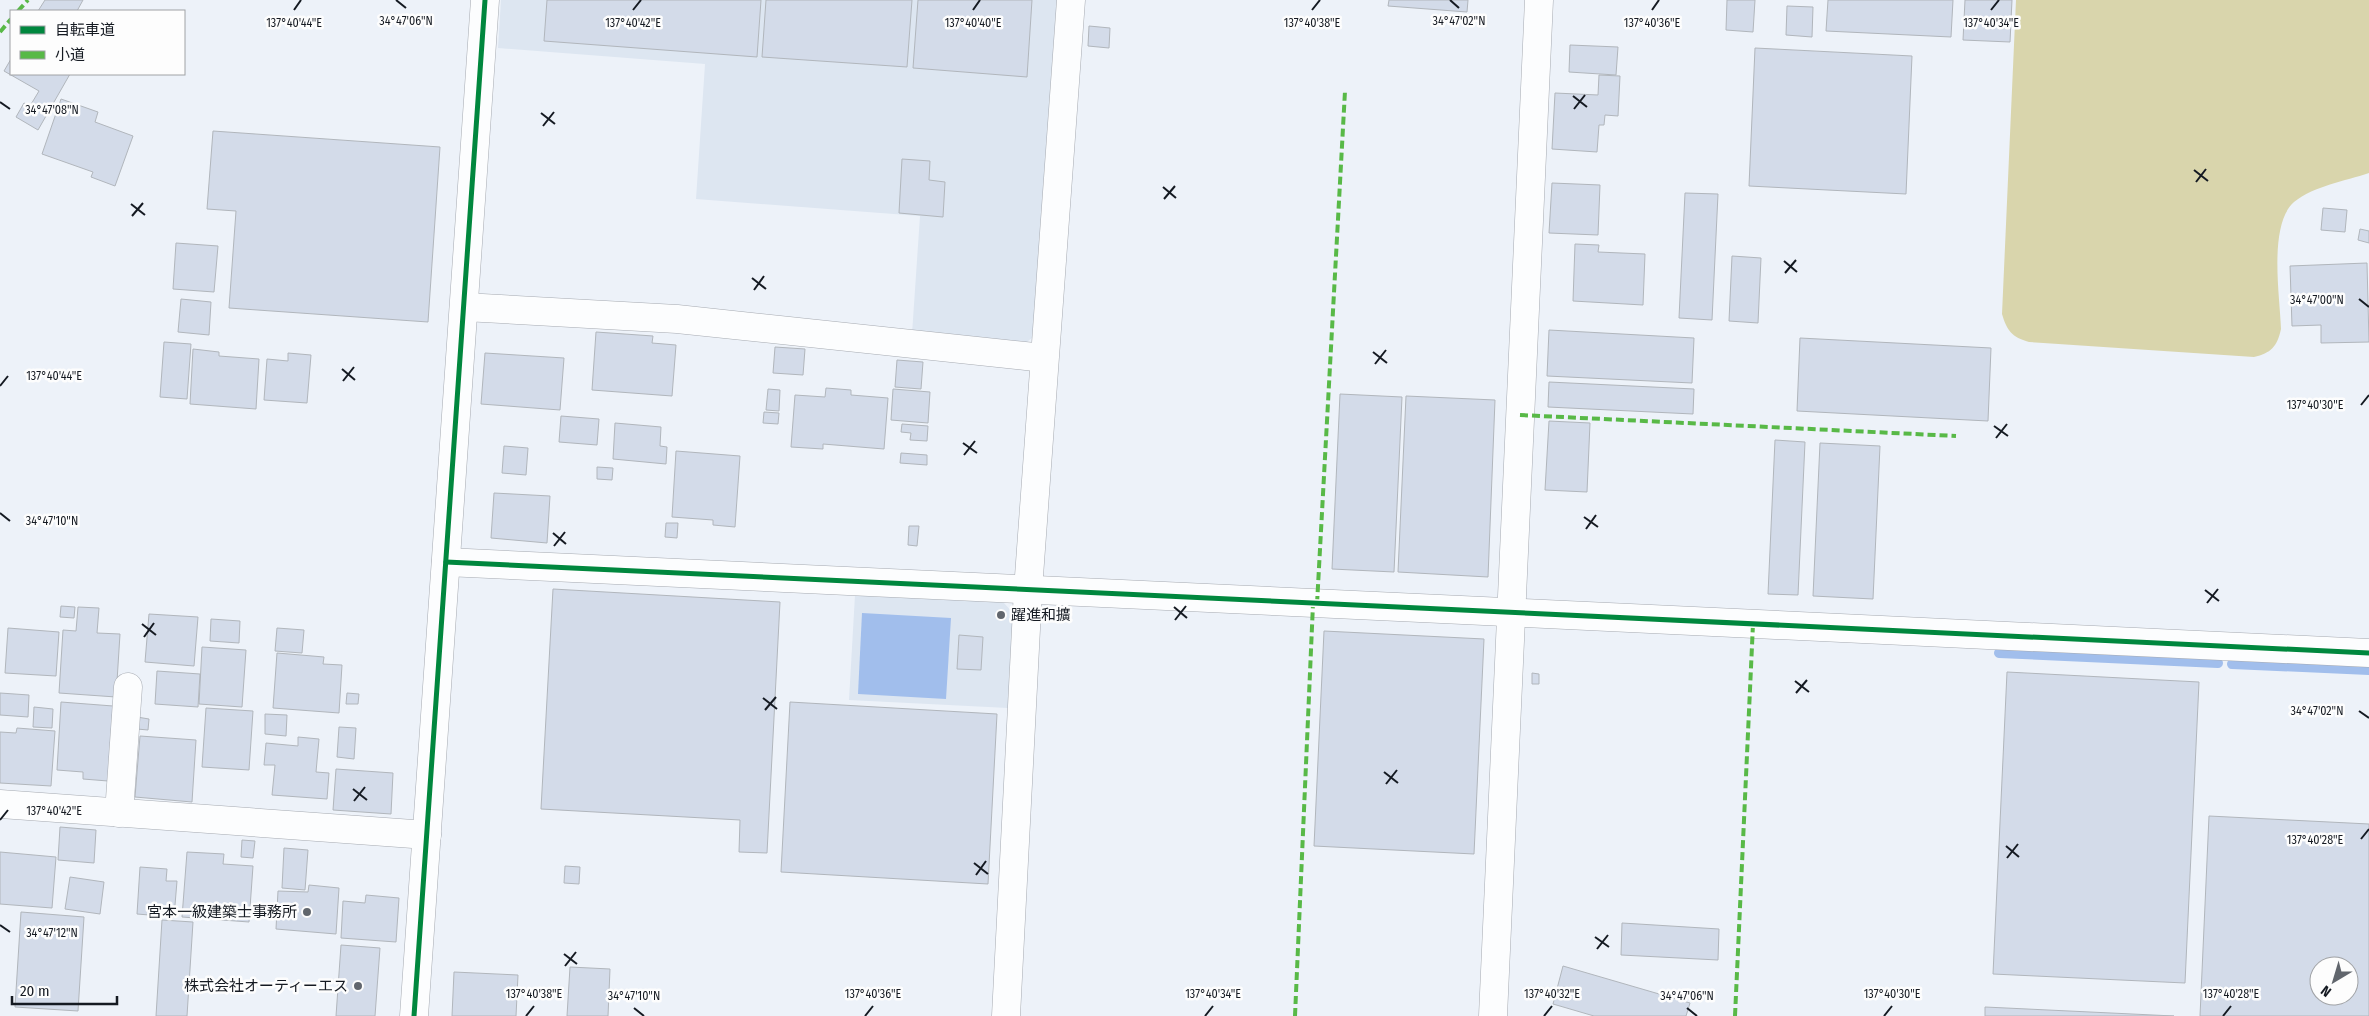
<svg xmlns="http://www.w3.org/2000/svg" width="2369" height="1016" font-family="'Fira Sans Condensed','Noto Sans JP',sans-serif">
<rect width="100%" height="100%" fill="#edf2f9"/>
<g fill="#dde6f1">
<polygon points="501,0 1058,0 1033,337 1022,346 912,334 920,216 696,199 705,64 498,48"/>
<polygon points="855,595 1003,602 1013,613 1008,708 849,700"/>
</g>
<path fill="#d9d5ac" d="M2016 0H2369V173C2345 181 2314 186 2294 202 2268 225 2280 297 2281 329 2277 347 2271 353 2254 357L2029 342C2012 337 2007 331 2002 314Z"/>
<polygon fill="#a1beec" points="862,613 951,618 946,699 858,694"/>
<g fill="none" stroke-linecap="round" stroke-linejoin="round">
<g stroke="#a1beec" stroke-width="10">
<polyline points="1999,653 2218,663"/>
<polyline points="2232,664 2369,670"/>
</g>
</g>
<g fill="#d3dbe9" stroke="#b1b6bc" fill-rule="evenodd">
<polygon points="45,0 83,0 77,11 38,11"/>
<polygon points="547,0 761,0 757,57 544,41"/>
<polygon points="766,0 912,0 907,67 762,57"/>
<polygon points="918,0 1032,0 1027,77 913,68"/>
<polygon points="1389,0 1468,0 1467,12 1388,6"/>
<polygon points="1727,0 1755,0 1753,32 1726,30"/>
<polygon points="1828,0 1953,0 1951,37 1826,31"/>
<polygon points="1965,0 2012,0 2010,42 1963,40"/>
<polygon points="1787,6 1813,7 1812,37 1786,35"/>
<polygon points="1089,26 1110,28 1109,48 1088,46"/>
<polygon points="1570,45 1618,47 1616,75 1569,72"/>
<polygon points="1755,48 1912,56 1906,194 1749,186"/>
<polygon points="11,59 11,74 70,74 38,130 16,117 24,103 30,106 39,91 4,71"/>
<polygon points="1599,75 1620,76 1618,116 1605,115 1604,125 1599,125 1597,152 1552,149 1555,93 1598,95"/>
<polygon points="61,99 98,112 95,122 133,136 115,186 91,177 93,172 42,154"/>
<polygon points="213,131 440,147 428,322 229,308 236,211 207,209"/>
<polygon points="902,159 930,161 929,180 945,182 943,217 899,213"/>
<polygon points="1552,183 1600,185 1598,235 1549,233"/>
<polygon points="1685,193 1718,194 1712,320 1679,318"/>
<polygon points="2323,208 2347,210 2345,232 2321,230"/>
<polygon points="2360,229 2369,231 2369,243 2358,240"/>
<polygon points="176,243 218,246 214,292 173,289"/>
<polygon points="1575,244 1599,245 1598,252 1645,254 1643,305 1573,301"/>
<polygon points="1732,256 1761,258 1758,323 1729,321"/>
<polygon points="2367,263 2369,342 2321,343 2321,325 2292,326 2290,266"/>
<polygon points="181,299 211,302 209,335 178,332"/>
<polygon points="1549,330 1694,338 1692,383 1547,376"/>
<polygon points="596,332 653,336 652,343 676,345 672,396 592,390"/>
<polygon points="1800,338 1991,348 1988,421 1797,411"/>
<polygon points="164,342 191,344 187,399 160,397"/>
<polygon points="775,347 805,349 803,375 773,373"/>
<polygon points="193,349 219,352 219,356 259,359 256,409 190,404"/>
<polygon points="288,353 311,355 307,403 264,400 267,359 288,361"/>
<polygon points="485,353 564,358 560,410 481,404"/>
<polygon points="897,360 923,362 921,389 895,387"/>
<polygon points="1549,382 1694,389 1693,414 1548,407"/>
<polygon points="826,388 851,390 851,395 888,398 884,449 823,444 823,449 791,447 795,395 825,397"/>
<polygon points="768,389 780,390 779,411 766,410"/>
<polygon points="893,389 930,392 928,423 891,420"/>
<polygon points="1340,394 1402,397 1394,572 1332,569"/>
<polygon points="1406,396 1495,400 1488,577 1398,572"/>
<polygon points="764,412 779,413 778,424 763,423"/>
<polygon points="561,416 599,419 597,445 559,442"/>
<polygon points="1549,421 1590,423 1587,492 1545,490"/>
<polygon points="615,423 661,427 660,446 667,447 666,464 613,459"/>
<polygon points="902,424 928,426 927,441 910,440 911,433 901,432"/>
<polygon points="1775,440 1805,442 1798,595 1768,594"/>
<polygon points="1820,443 1880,446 1873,599 1813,596"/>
<polygon points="504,446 528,448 526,475 502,473"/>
<polygon points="676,451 740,456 735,527 713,525 713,520 672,517"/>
<polygon points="901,453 927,455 927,465 900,463"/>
<polygon points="597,467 613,468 612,480 597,479"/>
<polygon points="494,493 550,496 547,543 491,538"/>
<polygon points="666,523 678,523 677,538 665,537"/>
<polygon points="909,526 919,526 917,546 908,545"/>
<polygon points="553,589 780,602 767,853 739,852 740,820 541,809"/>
<polygon points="61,606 75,607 74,618 60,617"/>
<polygon points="78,607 99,608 97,633 120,634 116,697 59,693 63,630 76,631"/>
<polygon points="149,614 198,617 194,666 145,662"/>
<polygon points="211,619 240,621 239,643 210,641"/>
<polygon points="8,628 59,632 56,676 5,673"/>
<polygon points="277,628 304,630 302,653 275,651"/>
<polygon points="1324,631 1484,639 1474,854 1314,846"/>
<polygon points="959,635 983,637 981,670 957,669"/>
<polygon points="202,647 246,650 242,707 199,704"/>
<polygon points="277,653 324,657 323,664 342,665 339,713 273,708"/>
<polygon points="157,671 200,674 198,707 155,704"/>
<polygon points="2007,672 2199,682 2185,983 1993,974"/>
<polygon points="1532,673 1539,674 1539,684 1532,684"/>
<polygon points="0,693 29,695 28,717 0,715"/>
<polygon points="347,693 359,694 358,704 346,704"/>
<polygon points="61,702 113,706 108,781 83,779 83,772 57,770"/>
<polygon points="790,702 997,714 988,884 781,872"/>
<polygon points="34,707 53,709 52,728 33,727"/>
<polygon points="206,708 253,711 249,770 202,767"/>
<polygon points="265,714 287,715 286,736 265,734"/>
<polygon points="137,717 149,719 148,730 137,729"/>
<polygon points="339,727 356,728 354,759 337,757"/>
<polygon points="17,728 55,731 51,786 0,783 0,732 16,733"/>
<polygon points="140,736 196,740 192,802 135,797"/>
<polygon points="298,737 319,739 316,772 329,773 327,799 272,795 275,765 264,765 266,743 298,746"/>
<polygon points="336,769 393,773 391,814 333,810"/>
<path d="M2209 816 2369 824V1016H2200ZM2319 966H2349V996H2319Z"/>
<polygon points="60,827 96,830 94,863 58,860"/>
<polygon points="242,840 255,841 253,858 241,857"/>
<polygon points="284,848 308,850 305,890 282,888"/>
<polygon points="0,852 56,857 52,908 0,904"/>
<polygon points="187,852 224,854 223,864 253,866 249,922 182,917"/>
<polygon points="565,866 580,867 579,884 564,883"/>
<polygon points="140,867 167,869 166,881 177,881 174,917 137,914"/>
<polygon points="70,877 104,882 100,914 65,909"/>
<polygon points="309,885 339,888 336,934 276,929 278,891 308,892"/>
<polygon points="366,895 399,898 396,942 341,938 343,901 365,903"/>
<polygon points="21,912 84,917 78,1011 15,1007"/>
<polygon points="162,920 193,922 187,1016 156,1016"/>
<polygon points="1622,923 1719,929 1718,960 1621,955"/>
<polygon points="341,945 380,948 375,1016 336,1016"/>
<polygon points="1563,966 1690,1003 1686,1016 1594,1016 1553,1004"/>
<polygon points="570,967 610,969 608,1016 567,1016"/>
<polygon points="454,972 518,975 516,1016 452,1016"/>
<polygon points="1985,1007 2174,1016 1985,1016"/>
</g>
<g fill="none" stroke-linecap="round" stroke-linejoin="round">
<defs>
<g id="minor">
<polyline points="464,307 677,319 1044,358"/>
<polyline points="446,562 2369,653"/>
<polyline points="0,804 427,835"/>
<polyline points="119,813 128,687"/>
<polyline points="414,1016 485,0"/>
<polyline points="1006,1016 1028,590 1071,0"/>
<polyline points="1493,1016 1539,0"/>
</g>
</defs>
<use href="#minor" stroke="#a6aab1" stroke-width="29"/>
<use href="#minor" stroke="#fcfdfe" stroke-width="28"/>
<g stroke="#58b947" stroke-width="4" stroke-dasharray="8 4" stroke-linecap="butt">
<polyline points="18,11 28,0"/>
<polyline points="0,32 11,19"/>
<polyline points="1520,415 1956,436"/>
<polyline points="1317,604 1345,91"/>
<polyline points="1295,1016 1313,604"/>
<polyline points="1735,1016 1753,624"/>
</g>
<defs>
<g id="cycleway">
<polyline points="446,562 2369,653"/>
<polyline points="414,1016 485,0"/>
</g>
</defs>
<use href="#cycleway" stroke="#fdfdfd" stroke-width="8"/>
<use href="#cycleway" stroke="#00873e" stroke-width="5"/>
</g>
<path fill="none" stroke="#151a22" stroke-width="2" d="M396 0 406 8M1450 0 1459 8M294 10 301 0M633 10 641 0M973 10 980 0M1312 10 1320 0M1652 10 1659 0M1991 10 1999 0M1573 96 1587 107M0 102 10 109M1574 109 1585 95M541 113 555 124M543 126 554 112M2194 170 2208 181M2196 182 2206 169M1163 187 1176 198M1164 199 1175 186M131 204 145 215M132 216 143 203M1784 261 1797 272M1785 273 1796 260M752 278 766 289M754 290 764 276M2359 299 2369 307M1373 352 1387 363M1375 364 1386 350M342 369 355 380M343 381 354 367M0 386 8 376M2361 405 2369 395M1994 426 2008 436M1996 438 2007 424M963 443 977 453M964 455 975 441M0 513 10 521M1584 517 1598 527M1586 529 1596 515M553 533 566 544M554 546 565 532M2205 590 2219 601M2207 603 2218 589M1174 607 1187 618M1175 620 1186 606M142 624 156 635M144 637 154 623M1795 681 1809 692M1796 693 1807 680M763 698 777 709M765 710 776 697M2359 711 2369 718M1384 772 1398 783M1386 784 1397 770M353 789 367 800M354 801 365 787M0 820 8 810M2361 839 2369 829M2006 846 2019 857M2007 858 2018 844M974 863 988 874M976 875 986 861M0 925 10 932M1595 937 1609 947M1597 949 1608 935M564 954 577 964M565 966 576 952M634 1008 644 1016M1687 1008 1697 1016M526 1016 534 1006M865 1016 873 1006M1205 1016 1213 1006M1544 1016 1552 1006M1884 1016 1892 1006M2223 1016 2231 1006"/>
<g fill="#61666d" stroke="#fdfdfd" stroke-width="2">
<circle cx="1001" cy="615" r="5"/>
<circle cx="307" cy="912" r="5"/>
<circle cx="358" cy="986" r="5"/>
</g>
<g text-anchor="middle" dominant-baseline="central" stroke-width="5" stroke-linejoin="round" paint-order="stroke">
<g font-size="15" fill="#151a22" stroke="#fdfdfd" text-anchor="end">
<text x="1011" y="615" text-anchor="start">躍進和擴</text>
<text x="297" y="912">宮本一級建築士事務所</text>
<text x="348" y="986">株式会社オーティーエス</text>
</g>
</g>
<g font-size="12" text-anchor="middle" fill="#151a22" stroke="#fdfdfd" stroke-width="5" stroke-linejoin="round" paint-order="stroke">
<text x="406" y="25">34°47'06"N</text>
<text x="1459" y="25">34°47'02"N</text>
<text x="973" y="27">137°40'40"E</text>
<text x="1312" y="27">137°40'38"E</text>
<text x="1652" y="27">137°40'36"E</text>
<text x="294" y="27">137°40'44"E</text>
<text x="633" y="27">137°40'42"E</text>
<text x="1991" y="27">137°40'34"E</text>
<text x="52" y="114">34°47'08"N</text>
<text x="2317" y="304">34°47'00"N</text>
<text x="54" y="380">137°40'44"E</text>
<text x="2315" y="409">137°40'30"E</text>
<text x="52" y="525">34°47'10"N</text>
<text x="2317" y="715">34°47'02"N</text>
<text x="54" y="815">137°40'42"E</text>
<text x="2315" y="844">137°40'28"E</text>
<text x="52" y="937">34°47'12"N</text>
<text x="534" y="998">137°40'38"E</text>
<text x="873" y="998">137°40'36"E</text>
<text x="1213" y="998">137°40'34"E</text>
<text x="1552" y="998">137°40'32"E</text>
<text x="1892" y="998">137°40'30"E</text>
<text x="2231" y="998">137°40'28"E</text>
<text x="634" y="1000">34°47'10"N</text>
<text x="1687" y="1000">34°47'06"N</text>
</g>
<rect x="10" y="10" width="175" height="65" fill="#fdfdfd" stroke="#a0a2a5"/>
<rect x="20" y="26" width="25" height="8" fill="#00873e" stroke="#a0a2a5"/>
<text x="55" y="35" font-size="15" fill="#151a22">自転車道</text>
<rect x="20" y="51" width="25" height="8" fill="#58b947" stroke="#a0a2a5"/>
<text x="55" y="60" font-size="15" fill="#151a22">小道</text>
<g transform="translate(2334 981) rotate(218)"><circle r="24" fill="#fdfdfd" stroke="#a0a2a5"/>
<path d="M0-4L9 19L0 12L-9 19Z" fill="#61666d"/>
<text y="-8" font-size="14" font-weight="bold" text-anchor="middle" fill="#151a22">N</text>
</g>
<path d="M12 996v8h105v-8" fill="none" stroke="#151a22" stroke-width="2.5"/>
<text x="20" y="996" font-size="15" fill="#151a22" stroke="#fdfdfd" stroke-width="4" paint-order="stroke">20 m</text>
</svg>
